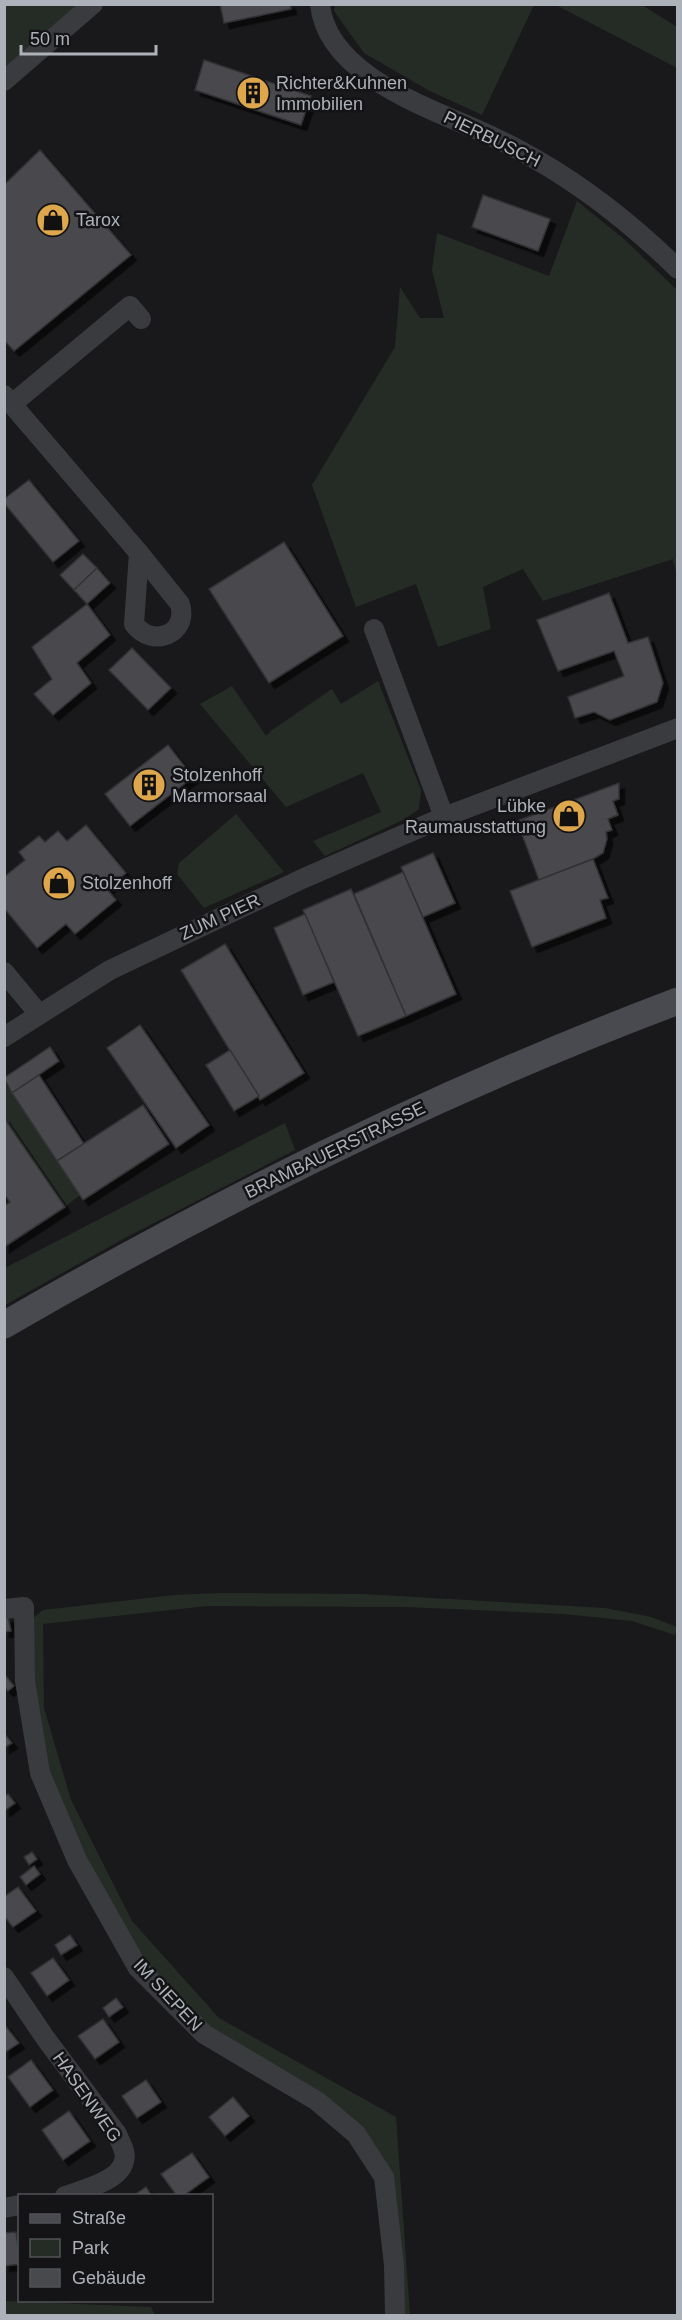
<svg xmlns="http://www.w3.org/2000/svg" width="682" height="2320" font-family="Arial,sans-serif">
<defs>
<filter id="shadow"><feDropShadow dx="5.5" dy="5.5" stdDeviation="0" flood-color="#0009"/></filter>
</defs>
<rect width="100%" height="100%" fill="#19191b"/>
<g fill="#252c26">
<polygon points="335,4 534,4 534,5 482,115 428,90 364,53 334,11"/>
<polygon points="5,5 82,5 5,78"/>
<polygon points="556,5 642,5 677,27 677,68"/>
<polygon points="577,201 624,239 677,290 677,576 673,559 543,601 523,569 483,587 491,629 438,647 416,584 356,607 312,485 395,347 400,287 420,318 444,318 432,270 437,233 549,276"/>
<polygon points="378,681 421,790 419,809 405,819 325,856 313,841 381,812 363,773 286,807 200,704 232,686 266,736 272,730 332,689 341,704"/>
<polygon points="236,814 284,872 204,908 177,874 179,863"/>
<polygon points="4,1081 80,1195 65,1207 5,1118"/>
<polygon points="285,1123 295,1150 123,1239 5,1305 5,1268"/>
<polygon points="220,1593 363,1594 605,1608 651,1617 677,1627 675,1635 632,1621 564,1614 406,1607 207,1606 43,1624 44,1708 71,1800 132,1921 219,2018 396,2117 410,2315 399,2315 384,2163 212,2033 142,1960 111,1911 56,1797 36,1726 31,1620 43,1610 174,1595"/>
<polygon points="5,2301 151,2307 155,2315 5,2315"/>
</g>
<g fill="#48494d" stroke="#333336" stroke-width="1.5" filter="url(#shadow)">
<polygon points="220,4 290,4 291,9 224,23"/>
<polygon points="204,60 311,96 301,125 195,90"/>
<polygon points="40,150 131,255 14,351 4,340 4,185"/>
<polygon points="483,195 550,219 538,251 472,227"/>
<polygon points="29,480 79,541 53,562 4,503 4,499"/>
<polygon points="284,542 343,636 269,683 209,589"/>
<polygon points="83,554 97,568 74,590 60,575"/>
<polygon points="97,568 110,583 87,604 74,590"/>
<polygon points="609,593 628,643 648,637 663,683 657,702 610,720 594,712 575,718 568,697 624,676 614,651 558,671 537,620"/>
<polygon points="87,604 110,635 77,663 91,683 53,715 34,694 52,679 32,647"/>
<polygon points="132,648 171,688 148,710 109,670"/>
<polygon points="168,745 193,777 130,826 105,794"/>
<polygon points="619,783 619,799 613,801 618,815 608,819 612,830 606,832 607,839 603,853 593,859 539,880 517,821"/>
<polygon points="86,825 126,873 107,889 116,900 75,934 66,924 37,948 4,908 4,877 25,860 19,852 39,836 45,842 58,831 67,841"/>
<polygon points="433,853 455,903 423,917 401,867"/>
<polygon points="593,859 608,898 600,900 606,918 532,947 510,891"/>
<polygon points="403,872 456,994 406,1016 354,894"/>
<polygon points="351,889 406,1016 358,1036 303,910"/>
<polygon points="305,914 334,982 303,995 274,928"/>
<polygon points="225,944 304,1073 260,1100 181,970"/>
<polygon points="140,1025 209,1125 176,1148 107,1048"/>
<polygon points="50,1047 59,1061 12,1093 4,1078"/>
<polygon points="230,1050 259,1096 234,1111 206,1065"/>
<polygon points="39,1075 84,1144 57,1161 12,1093"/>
<polygon points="143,1105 169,1144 83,1200 57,1161"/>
<polygon points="4,1118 65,1207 4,1247 4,1206 10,1202 4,1194"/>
<polygon points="8,1617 11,1631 4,1632 4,1618"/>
<polygon points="5,1675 14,1686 8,1691 4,1687"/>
<polygon points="4,1733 12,1743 4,1748"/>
<polygon points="8,1794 15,1803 4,1811 4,1796"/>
<polygon points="32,1852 37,1859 29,1865 24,1857"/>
<polygon points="34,1866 40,1874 26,1885 20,1877"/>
<polygon points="18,1887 36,1911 13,1927 4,1916 4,1897"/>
<polygon points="70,1935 77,1945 61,1955 55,1945"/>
<polygon points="53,1958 69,1980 47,1996 31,1973"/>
<polygon points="116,1998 123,2007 109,2017 103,2008"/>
<polygon points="103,2019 119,2042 95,2059 78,2036"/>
<polygon points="4,2024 19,2043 4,2053"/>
<polygon points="31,2060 53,2090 30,2107 8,2077"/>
<polygon points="146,2080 161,2102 137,2118 122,2096"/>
<polygon points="233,2097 249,2116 225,2136 209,2117"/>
<polygon points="69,2111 90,2141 63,2160 42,2130"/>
<polygon points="192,2153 209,2177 183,2196 177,2196 161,2174"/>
<polygon points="146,2187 152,2196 133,2196"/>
<polygon points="16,2232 20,2264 4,2266 4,2233"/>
</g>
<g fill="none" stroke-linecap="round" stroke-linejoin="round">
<g stroke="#3a3b3f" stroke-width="20">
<path d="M320 4C327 78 437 110 493 137 508 144 523 152 537 160 589 190 635 227 678 269"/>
<polyline points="4,81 93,4"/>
<path d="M4 395 139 553 134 624C151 648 189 635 180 604L139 553"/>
<polyline points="12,404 130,306 141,319"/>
<polyline points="374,629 444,817"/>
<polyline points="4,972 39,1014"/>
<polyline points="4,1037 110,970 302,879 444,817 678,728"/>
<polyline points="4,1609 24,1607 25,1681 40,1773 77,1860 138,1968 204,2034 317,2101 356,2134 384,2177 394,2265 395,2316"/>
<path d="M4 1977 46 2039 117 2134C120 2142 127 2152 124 2161 120 2181 82 2190 65 2196"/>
<polyline points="4,2208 20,2205"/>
</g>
<path stroke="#484a4f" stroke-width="27" d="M4 1325C220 1200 444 1089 678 1001"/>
</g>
<defs>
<symbol id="building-disc" viewBox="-11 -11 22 22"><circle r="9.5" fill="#dfa74c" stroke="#141416"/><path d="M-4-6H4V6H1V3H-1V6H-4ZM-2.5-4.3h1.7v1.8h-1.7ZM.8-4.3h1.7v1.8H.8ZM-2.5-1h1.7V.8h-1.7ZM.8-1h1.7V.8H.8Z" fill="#111"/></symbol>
<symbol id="shop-disc" viewBox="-11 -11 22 22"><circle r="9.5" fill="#dfa74c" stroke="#141416"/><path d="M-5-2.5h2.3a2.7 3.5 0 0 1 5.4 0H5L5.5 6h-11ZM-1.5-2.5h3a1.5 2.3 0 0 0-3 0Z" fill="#111"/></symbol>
</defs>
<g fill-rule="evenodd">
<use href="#building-disc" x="234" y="74" width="38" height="38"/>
<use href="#shop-disc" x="34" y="201" width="38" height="38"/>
<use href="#building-disc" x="130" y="766" width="38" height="38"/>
<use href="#shop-disc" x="550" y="797" width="38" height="38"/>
<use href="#shop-disc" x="40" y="864" width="38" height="38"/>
</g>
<g text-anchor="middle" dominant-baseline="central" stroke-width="5" stroke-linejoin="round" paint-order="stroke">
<g font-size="18" fill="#adb1b9" stroke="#141416" text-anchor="start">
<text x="276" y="83">Richter&amp;Kuhnen<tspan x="276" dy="21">Immobilien</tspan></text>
<text x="76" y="220">Tarox</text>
<text x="172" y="775">Stolzenhoff<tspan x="172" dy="21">Marmorsaal</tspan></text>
<text x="546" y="806" text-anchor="end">Lübke<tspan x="546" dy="21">Raumausstattung</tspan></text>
<text x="82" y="883">Stolzenhoff</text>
</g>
<g font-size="18" fill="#adb1b9" stroke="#141416">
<text transform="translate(492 139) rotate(26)">PIERBUSCH</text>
<text transform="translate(220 917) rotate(-25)">ZUM PIER</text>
<text transform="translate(335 1150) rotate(-26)">BRAMBAUERSTRASSE</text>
<text transform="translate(168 1995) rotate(47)">IM SIEPEN</text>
<text transform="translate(87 2097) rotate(55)">HASENWEG</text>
</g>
</g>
<rect width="682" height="2320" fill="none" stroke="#adb1b9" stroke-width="12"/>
<rect x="18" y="2194" width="195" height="108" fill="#141416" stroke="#515357" stroke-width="1.5"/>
<rect x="30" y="2214" width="30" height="9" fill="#484a4f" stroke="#515357" stroke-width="1.5"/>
<text x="72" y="2224" font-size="18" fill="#adb1b9">Straße</text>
<rect x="30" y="2239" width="30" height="18" fill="#252c26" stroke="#515357" stroke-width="1.5"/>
<text x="72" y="2254" font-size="18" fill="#adb1b9">Park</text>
<rect x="30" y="2269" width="30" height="18" fill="#48494d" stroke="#515357" stroke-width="1.5"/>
<text x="72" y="2284" font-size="18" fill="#adb1b9">Gebäude</text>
<path d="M21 45v9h135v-9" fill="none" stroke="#adb1b9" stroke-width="3"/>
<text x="30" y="45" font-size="18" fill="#adb1b9" stroke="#141416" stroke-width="4.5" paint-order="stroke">50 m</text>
</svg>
